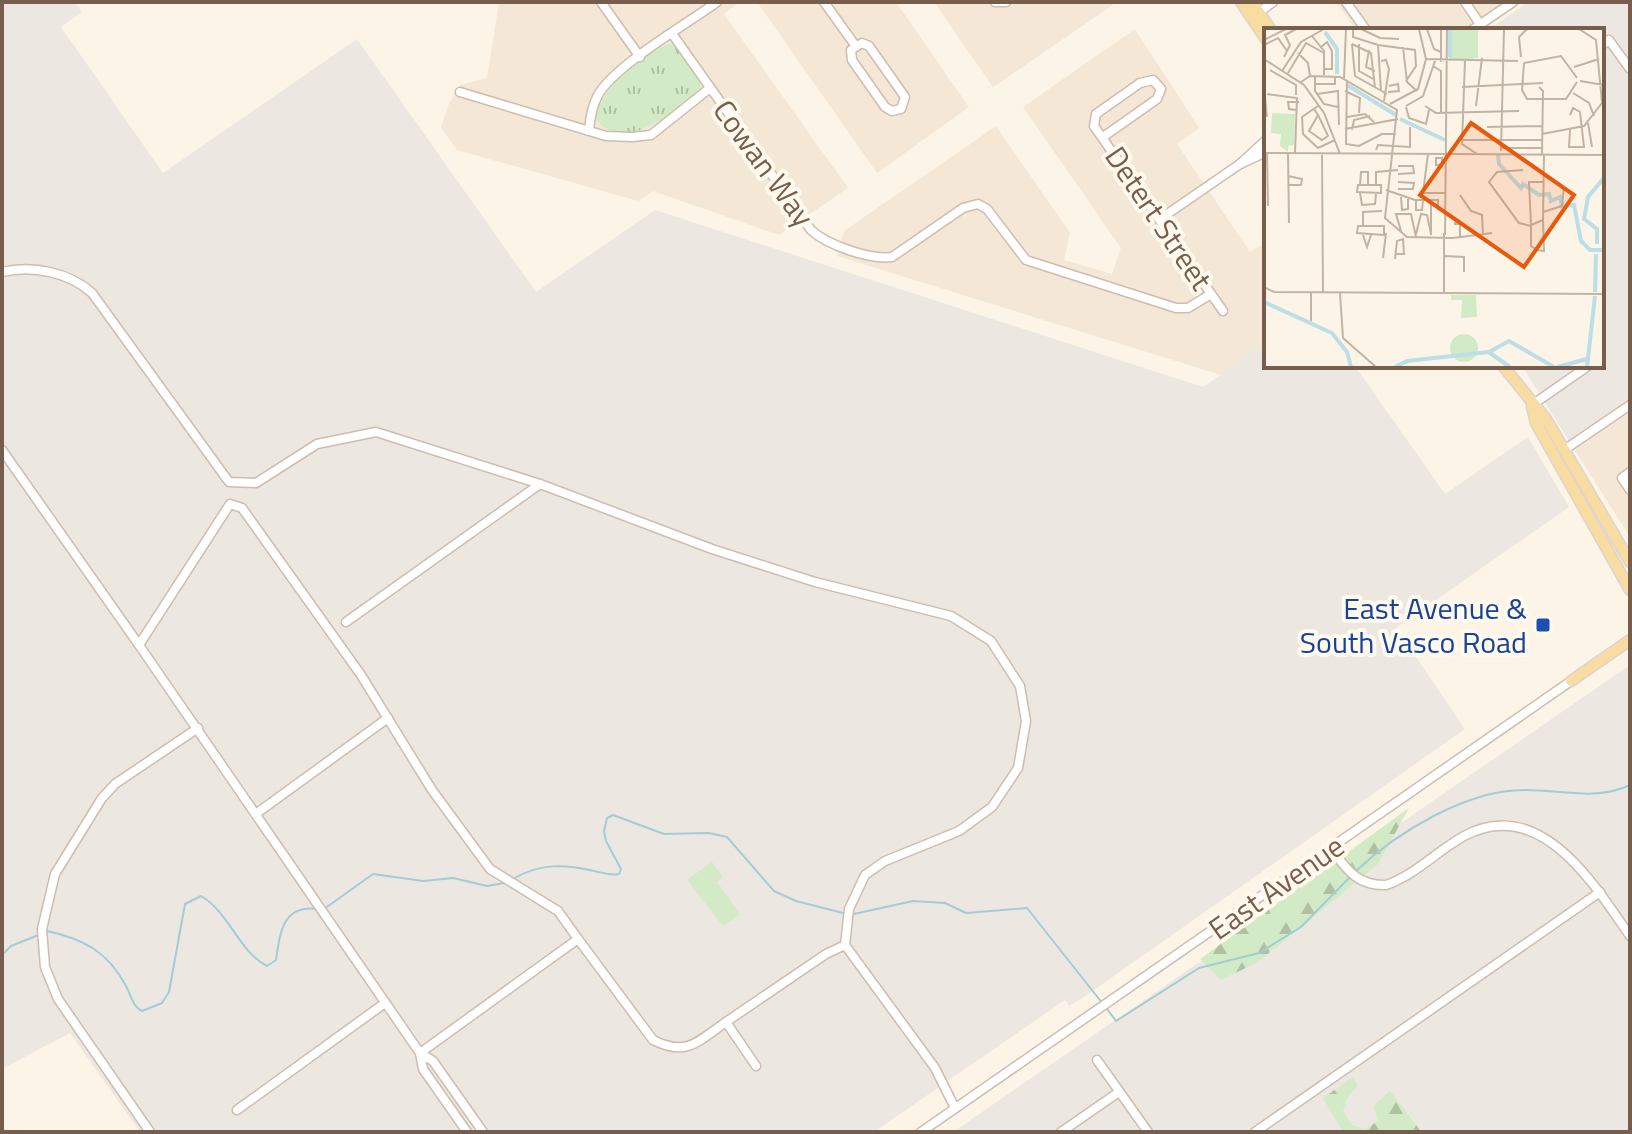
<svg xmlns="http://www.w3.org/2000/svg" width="1632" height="1134" font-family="'Titillium Web',sans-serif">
<defs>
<pattern id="grass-tufts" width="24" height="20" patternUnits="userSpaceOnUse" patternTransform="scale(2)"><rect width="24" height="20" fill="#d3eac6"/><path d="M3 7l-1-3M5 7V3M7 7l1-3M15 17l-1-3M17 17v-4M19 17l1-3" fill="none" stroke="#b0c1a3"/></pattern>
<pattern id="forest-firs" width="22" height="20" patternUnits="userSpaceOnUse" patternTransform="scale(2)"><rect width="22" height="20" fill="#d3eac6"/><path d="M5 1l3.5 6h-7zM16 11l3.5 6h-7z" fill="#b0c1a3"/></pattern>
</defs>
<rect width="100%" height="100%" fill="#fcf5e7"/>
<g fill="#f4e7d6">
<polygon points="499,2 739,2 724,14 848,188 779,235 653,191 638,201 457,150 441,128 448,106 460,85 487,78"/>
<polygon points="757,2 896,2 969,107 877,173"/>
<polygon points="934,2 1111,2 1113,5 993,87"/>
<polygon points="1336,2 1523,2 1483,30 1356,30"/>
<polygon points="1135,29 1199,128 1177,144 1250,252 1266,242 1266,344 1221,375 837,256 844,231 996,126 1070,233 1064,260 1112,274 1121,248 1023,107"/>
<polygon points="1630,397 1630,537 1569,441"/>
</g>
<g fill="#ede7e1">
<polygon points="2,2 75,2 82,12 61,27 163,173 357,39 536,292 655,210 1203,387 1266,344 1266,366 1355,366 1445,494 1528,437 1569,507 1396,628 1465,729 1084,997 1069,1006 1065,1000 874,1132 140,1132 70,1033 2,1069"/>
<polygon points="1528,2 1630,2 1630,397 1569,441 1522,366 1602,366 1602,30 1488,30"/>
<polygon points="1630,665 1630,1132 953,1132"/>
</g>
<path fill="url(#grass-tufts)" d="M669 44 677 45 701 79 700 93C675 110 623 156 596 119 602 85 638 56 669 44Z"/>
<g fill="url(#forest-firs)">
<polygon points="1409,808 1378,864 1258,962 1221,980 1200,959"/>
<polygon points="1353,1077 1358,1086 1347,1098 1343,1112 1352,1125 1365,1129 1378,1121 1373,1106 1390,1091 1420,1130 1343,1132 1323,1098"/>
</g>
<polygon fill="#d3eac6" points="712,862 723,877 717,882 740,914 723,926 687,880"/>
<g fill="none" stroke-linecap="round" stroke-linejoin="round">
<g stroke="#a2cdd7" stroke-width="2">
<path d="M1356 871C1397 832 1468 789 1526 790 1561 790 1597 801 1630 785"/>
<path d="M513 879C539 863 566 864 594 871 604 873 610 876 619 874L621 869 606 841 604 831 607 818 613 815 664 834 709 833 727 837 774 891 796 901 847 914"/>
<polyline points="324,909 373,874 423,881 453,878 487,886 504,883"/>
<polyline points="854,914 913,901 945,903 966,913 1027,908 1103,1004"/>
<path d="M47 931C84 939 108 952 126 986 131 995 133 1007 142 1011L162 1003 169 992 185 904 201 896C229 912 239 952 267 966L276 960C280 932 283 904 318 909"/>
<polyline points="2,955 11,946 41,934"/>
<polyline points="1107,1009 1116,1021 1199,968 1259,953 1301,927 1351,876"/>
</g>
<defs>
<g id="minor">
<polyline points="601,2 640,57"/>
<polyline points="824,2 855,45"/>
<polyline points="995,2 1006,2"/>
<polyline points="1346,2 1366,30"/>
<polyline points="1465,2 1480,24"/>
<polyline points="1254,16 1273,2"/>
<polyline points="1472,30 1513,2"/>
<path d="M673 35 811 230C827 245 870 260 892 257L963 208 978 204 987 209 1026 260 1176 308H1188L1211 294"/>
<polygon points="862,43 869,46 905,97 901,109 892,111 885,107 852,60 851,50"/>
<polyline points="1602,45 1609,40 1630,69"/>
<polyline points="460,92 606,136 632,137 651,135 710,88"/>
<path d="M589 131C590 118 592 106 598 95 615 65 687 24 717 2"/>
<polyline points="1103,137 1157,99 1161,89 1153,80 1140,83 1096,114 1094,126 1223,311"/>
<polyline points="1240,164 1266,152"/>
<polyline points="1160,219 1240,164 1266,140"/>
<path d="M2 272C32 265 69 272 92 293L229 482 256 483 317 444 376 432 540 484 712 549 815 582 951 616 991 641 1020 686 1026 721 1018 768 992 807 959 831 885 861 865 875 849 909 845 945 826 954 726 1022"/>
<polyline points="1532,405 1588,366"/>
<polyline points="2,450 139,645"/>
<polyline points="1564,450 1630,405"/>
<polyline points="1630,472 1622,478 1630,490"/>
<polyline points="346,622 540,484"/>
<polyline points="257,813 388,718"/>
<path d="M1331 849C1347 870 1358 886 1386 885 1414 876 1437 851 1464 836 1540 795 1594 884 1630 936"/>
<path d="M578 939 653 1040C687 1057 697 1042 726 1022L756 1066"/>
<polyline points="845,945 935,1068 955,1108"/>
<polyline points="420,1053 578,939 558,911 490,869 432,790 361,675 242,508 230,504 139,645 420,1053 423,1069 467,1132"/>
<polyline points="420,1053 433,1061 483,1132"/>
<polyline points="1097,1060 1148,1132"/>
<polyline points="237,1110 385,1003"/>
<polyline points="150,1132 58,999 45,967 42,929 55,874 102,798 115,784 198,728"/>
<polyline points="921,1132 1571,681"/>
<polyline points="1061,1132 1119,1092"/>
<polyline points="1255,1132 1600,892"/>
</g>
<g id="major">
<polyline points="1241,2 1266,39"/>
<polyline points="1252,2 1271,30"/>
<polyline points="1503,366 1546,419 1630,562"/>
<polyline points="1532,407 1536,423 1630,590"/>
<polyline points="1571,681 1630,640"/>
</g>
</defs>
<use href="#minor" stroke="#cebdae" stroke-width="11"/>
<use href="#major" stroke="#dbd5d0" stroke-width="13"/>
<use href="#minor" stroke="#fff" stroke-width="8"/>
<use href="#major" stroke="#f9dca1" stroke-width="10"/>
</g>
<rect fill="#1a4fb4" stroke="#fff9ee" stroke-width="3" x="1535" y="617" width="16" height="16" rx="4"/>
<g text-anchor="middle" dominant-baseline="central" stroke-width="8" stroke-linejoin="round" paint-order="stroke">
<g font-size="30" fill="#765d4c" stroke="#fff9ee">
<text transform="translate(764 163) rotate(54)">Cowan Way</text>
<text transform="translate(1159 218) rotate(56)">Detert Street</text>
<text transform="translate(1276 887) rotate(-35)">East Avenue</text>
</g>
<g font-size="30" fill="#164399" stroke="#fff9ee" text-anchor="end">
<text x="1527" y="608">East Avenue &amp;<tspan x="1527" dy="34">South Vasco Road</tspan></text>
</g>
</g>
<g transform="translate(1264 28)">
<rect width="340" height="340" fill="#fcf5e7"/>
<path d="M185 1H214V30L185 33ZM8 85 31 86 30 117 24 118V124L16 118 17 106 7 105ZM187 267H212L213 289 197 290 198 272H187ZM186 320a14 14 0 1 1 28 0a14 14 0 1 1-28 0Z" fill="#d3eac6"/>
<path fill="none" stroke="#bcdee6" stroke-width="4" d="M61 4 73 21V46M186 29V1M83 57 132 87M136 91 181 112M234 126 235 136 257 160 259 156 275 167 285 166 287 173 296 169 298 178 310 177 317 213 326 222H340M333 216V201L320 191 324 169 340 150M331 264 332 226M0 274 68 305 83 324 87 339M226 325 246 339M131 339 143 333 225 324 245 313 290 339M293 339 323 331M323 339 331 268"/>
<path fill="none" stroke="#c2b3a4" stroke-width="2" d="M97 1 116 10 135 11M163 1 170 21 177 24M48 8 60 23V47M0 12 22 1M88 16 91 48 123 66M88 16 107 25 111 60M95 16V43L111 52M0 17 14 10 23 23M114 17 117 63M57 19 63 14 68 23V41H60M139 19 143 54 153 63M105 22 102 39 111 43M34 25 44 35 46 48M20 29 26 17 21 7 32 1M257 29 255 9 263 1M0 31 40 57 60 85 76 126M162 31 254 33M201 32 198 116 213 126M117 33 122 32 125 41 120 73M177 34V1M260 35 258 62 263 71H302L313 54M260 35 297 28 313 50M169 38 177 43V85M310 39 335 31M6 42 32 57V67M18 43 37 14 60 1M24 45 42 15 60 25M51 48V63L60 76 74 79M80 51 82 1H89V9L114 17 151 22 152 38 142 53M83 52 82 116 95 118 118 106H132M316 53 340 57M37 54 46 48 76 49 133 82 121 190 143 209 189 210M51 56H71V48M198 59 279 55M275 59 279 63 278 126M0 60 3 89M81 63 96 70 95 85M124 64 135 63 134 56 125 58M309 65 325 75 330 88M3 66 33 70 31 125M53 66 74 63 75 97M126 76 154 61 162 31 155 1M54 78 38 89 39 106 54 120 71 112M142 78 159 68 171 33M161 78 172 85 255 83M212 78 218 30M142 79 145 90 162 96 165 82M50 81 54 87 57 93 64 108 58 112 45 103 54 87M32 82 25 81 24 74H35M306 87 309 80 316 84 320 119H305L306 102M83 89 101 86 110 94M324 95 328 119M223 99 278 98M81 101 134 91M88 102 90 92 106 88M278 106 320 98 338 75 332 12 315 1H282M198 112H278M237 120H278M112 122 114 117 146 119V99M237 123 240 1M0 125 190 126M3 125 4 178M24 125 25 195M58 125 59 265M164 126 159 165H181M190 126 340 127M172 130H178V137H172ZM134 138H149L150 145 134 146M259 142 233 144 225 154 255 195 267 198V218L273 222 280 223 279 192M24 148 38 151 37 157H24M134 154 150 155 149 161H134M280 154H265L267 197 279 192 280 126M96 157 97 144H104V157M112 157V144L134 142M117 157V165L93 164 94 157ZM122 162 151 172M96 165 98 177 111 176 112 165M196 167 207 183 218 187 219 207M137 169 138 182 144 181V169M151 172H174V182M152 172V182H158L159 172M279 184 298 178 300 158M196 196 191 195V196H196V210M99 198V184L118 183M120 198V207L93 205 94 198ZM137 203 132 186H147L152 209M152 206 157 186 163 187 167 206M99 207 103 219 107 207M167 207V172M181 207 183 1M189 210 228 205M120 223 119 230 122 205M181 228 200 229V244M131 231 133 213 139 211 140 226H132M0 259 10 264 340 266M47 264V293M76 265 79 310 112 339M180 265V205"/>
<path fill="#e8590c" fill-opacity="0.15" stroke="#e8590c" stroke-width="4" d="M207 95 310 167 260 239 156 167Z"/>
<rect width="340" height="340" fill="none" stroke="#765d4c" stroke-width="4"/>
</g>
<rect width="1632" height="1134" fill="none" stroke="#765d4c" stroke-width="8"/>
</svg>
